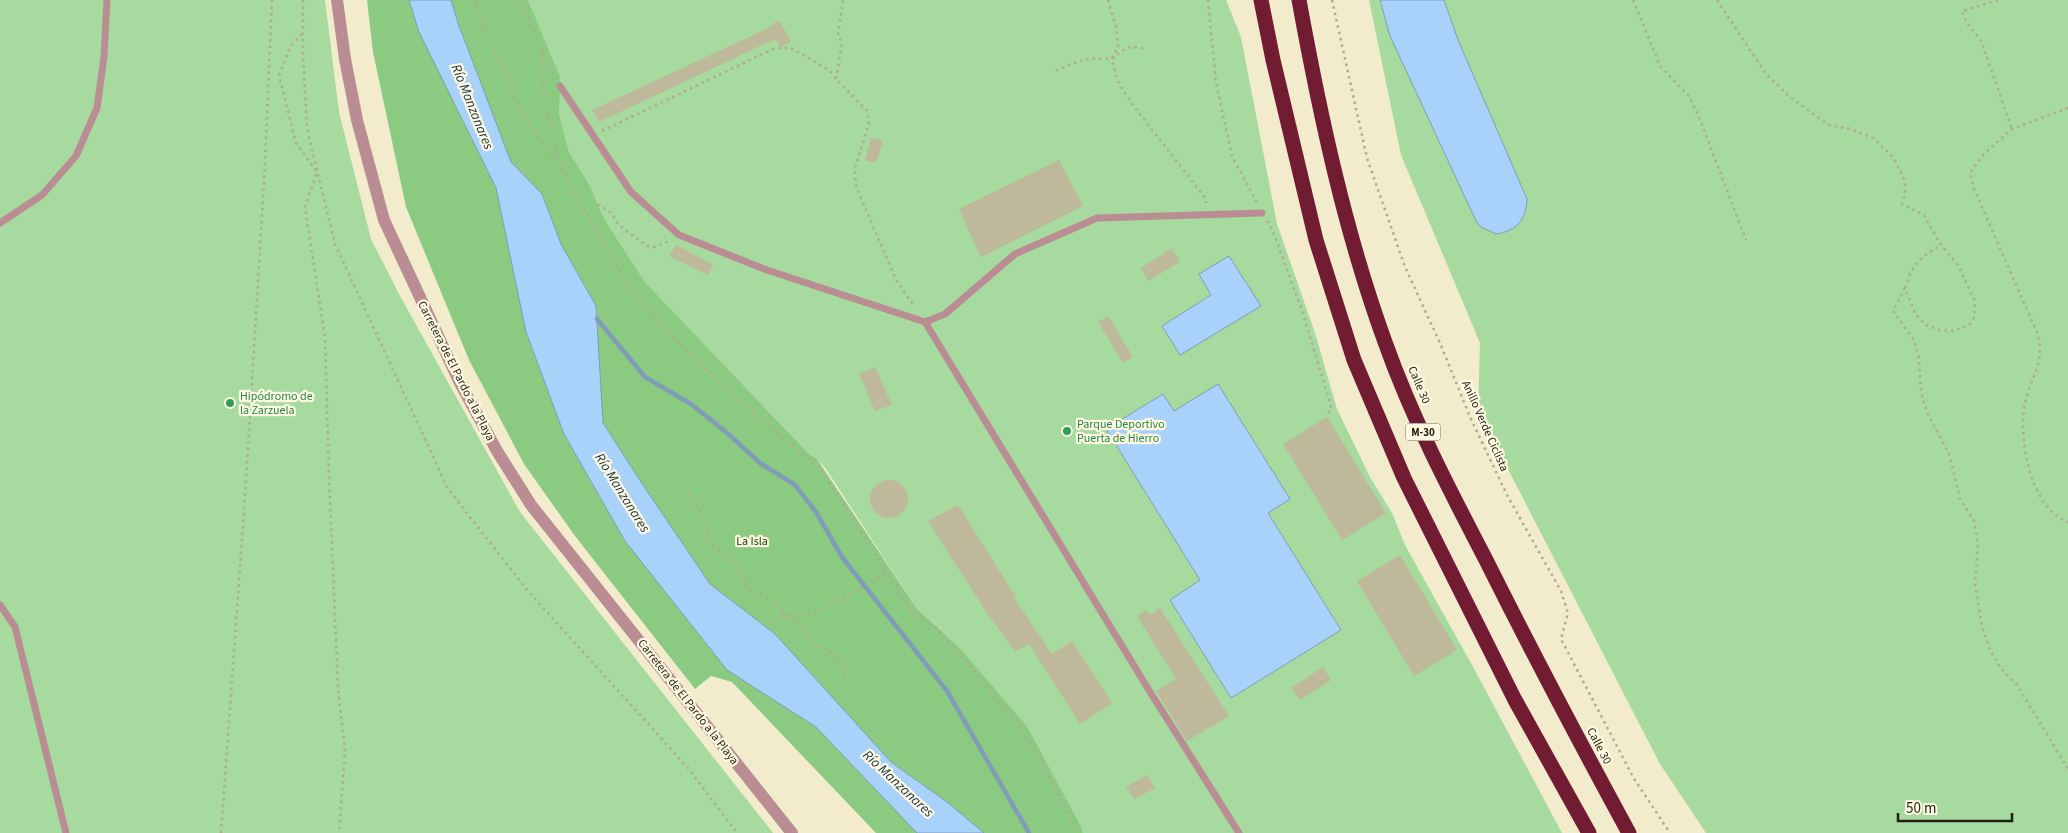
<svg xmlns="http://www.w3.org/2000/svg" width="2068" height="833" font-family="'Source Sans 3',sans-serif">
<rect width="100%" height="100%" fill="#f2eccd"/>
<g fill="#a6da9e">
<polygon points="0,0 325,0 339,112 371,239 399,294 520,512 773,833 0,833"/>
<polygon points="528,0 1226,0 1241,37 1277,224 1315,333 1337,409 1370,477 1392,513 1405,545 1472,665 1562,833 1083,833 1081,826 1027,726 961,649 917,609 826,469 817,459 808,453 645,282 605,220 588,182 569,152 558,115 560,76"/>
<polygon points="1369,0 2068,0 2068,833 1706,833 1660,764 1478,411 1480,343 1401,155"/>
</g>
<polygon fill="#8bca81" points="367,0 528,0 560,76 559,115 569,152 588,182 605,220 645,282 808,453 817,459 917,609 961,649 1027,726 1081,826 1083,833 876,833 732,682 711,676 695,689 575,536 524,464 469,360 406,207 373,52"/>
<g fill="#a9d2fb" stroke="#809cb6">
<polygon points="409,0 451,0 458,23 511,162 542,194 561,244 596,306 603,423 643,485 710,584 775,634 891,762 947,802 984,833 917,833 816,727 727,670 625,541 564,434 526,332 496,188 419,32"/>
<path d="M1380 0H1444L1458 40 1527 199C1526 220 1517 231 1496 234L1481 227 1476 221 1390 36Z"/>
<polygon points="1229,256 1261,306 1180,355 1162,326 1211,295 1199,274"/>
<polygon points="1218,384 1290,499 1268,513 1341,630 1231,698 1170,600 1200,580 1106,429 1163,394 1174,411"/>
</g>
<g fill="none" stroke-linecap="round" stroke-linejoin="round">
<polyline stroke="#809cb6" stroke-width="4.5" points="597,319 645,377 691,404 726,432 760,463 795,485 816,512 842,557 947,691 1029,833"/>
</g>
<g fill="#bfb99b">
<polygon points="779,20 791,41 781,47 775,39 599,122 592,110 766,29"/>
<polygon points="871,138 883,141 876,163 865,160"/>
<polygon points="1059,160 1083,206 981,257 959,209"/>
<polygon points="676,245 713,265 708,275 669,256"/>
<polygon points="1172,248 1180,262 1148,281 1141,268"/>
<polygon points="1108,316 1133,357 1123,363 1098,322"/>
<polygon points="875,367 892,405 875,411 859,374"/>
<polygon points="1327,417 1386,513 1342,540 1283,444"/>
<circle cx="889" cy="499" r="19"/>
<polygon points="958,505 1016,597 1014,598 1052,654 1072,641 1112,703 1080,724 1029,644 1015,651 988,615 928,521"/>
<polygon points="1400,555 1457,650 1414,676 1357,581"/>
<polygon points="1160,608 1229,716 1187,741 1156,691 1176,679 1137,616 1146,610 1150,615"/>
<polygon points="1323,667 1331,680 1300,700 1291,688"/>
<polygon points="1147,775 1155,788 1134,799 1126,787"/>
</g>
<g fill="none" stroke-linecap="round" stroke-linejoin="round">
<g stroke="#afaa92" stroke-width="2.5" stroke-dasharray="2.5 4" stroke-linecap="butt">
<polyline points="303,0 303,53 307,129 335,244 448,489 527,590 688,768 737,833"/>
<path d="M474 0C492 46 521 127 557 159"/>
<polyline points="520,0 542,50 544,98 558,159 576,195 633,293 673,337 739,400 821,470 913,614 937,628 1021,728 1043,764 1069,817 1075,833"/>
<polyline points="1108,0 1116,27 1118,46 1112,59 1117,80 1132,104 1206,199 1206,203"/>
<polyline points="1208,0 1216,83 1232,156 1257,203"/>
<polyline points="1332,0 1367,158 1405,267 1440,343 1470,417 1507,495 1561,591 1568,613 1561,639 1633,777 1670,833"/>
<polyline points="1633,0 1660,66 1689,96 1699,117 1746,240"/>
<path d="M1717 0 1766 74 1790 97 1829 125 1851 129 1873 138 1893 157 1905 181V195L1902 204 1924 215 1941 245 1958 265 1975 301 1974 318 1969 325 1954 331 1940 330 1926 325 1916 315 1905 288C1913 263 1918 259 1941 245"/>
<polyline points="1998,0 1962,11 1967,23 1981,41 2012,129"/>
<polyline points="302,34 291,46 279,75 296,143 317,172 305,207 325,338 329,476 338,689 345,750 339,833"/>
<polyline points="543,54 555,78"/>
<path d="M1056 71C1079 60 1086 57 1112 59 1123 49 1130 44 1144 49"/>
<polyline points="836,79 842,44 838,35 843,0"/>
<path d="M2068 108 2012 129 1984 154 1970 173 1974 189 2038 335C2045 366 2030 376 2025 404 2018 439 2030 508 2068 522"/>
<polyline points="602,131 775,48 791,48 829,70 836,79 867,111 869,124 855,168 856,186 896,280 914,306"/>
<polyline points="598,204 611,213 620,226 647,246 655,247 669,241"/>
<polyline points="1267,221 1272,229 1303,313 1331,406 1327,417"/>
<polyline points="1905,288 1893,311 1914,340 1919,358 1921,392 1927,412 1949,454 1960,499 1974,521 1978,544 1975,585 1982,627 1990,650 2000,667 2017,685 2068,769"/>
<path d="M684 489C702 509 705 518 710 545 733 559 737 560 746 587L768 599 802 627 811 642 840 657 845 680"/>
<polyline points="770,621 783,616 812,614 888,573"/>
<polyline points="221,833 244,512 264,183 272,0"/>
</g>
<g stroke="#b98d93" stroke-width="7">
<polyline points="560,86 631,192 679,235 764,269 925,322"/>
<polyline points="0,223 42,195 76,156 97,108 104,57 107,0"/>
<polyline points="0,605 15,627 66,833"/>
<polyline points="1239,833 1147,687 925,322 945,314 1015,254 1097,218 1262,213"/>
</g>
<polyline stroke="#b98d93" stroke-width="12" points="337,0 345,59 357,120 384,220 460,383 497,451 531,505 792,833"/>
<g stroke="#721c34" stroke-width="15">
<polyline points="1261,0 1273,60 1316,240 1354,360 1404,478 1515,700 1589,833"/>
<path d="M1299 0C1320 115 1345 232 1385 342 1412 418 1449 489 1486 560 1532 652 1580 743 1629 833"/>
</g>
</g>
<g fill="#2e9e5b" stroke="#fef9e0" stroke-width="2">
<circle cx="230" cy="403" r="5"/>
<circle cx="1067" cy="431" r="5"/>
</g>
<g text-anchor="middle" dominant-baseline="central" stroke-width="4.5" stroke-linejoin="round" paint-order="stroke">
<rect fill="#fef9e0" stroke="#636051" stroke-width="1" x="1405.5" y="423.5" width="35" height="17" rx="4"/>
<g font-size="11" font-weight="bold" fill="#211f14">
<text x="1423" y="432">M-30</text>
</g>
<g font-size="12" fill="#211f14" stroke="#fef9e0">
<text transform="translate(456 371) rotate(63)">Carretera de El Pardo a la Playa</text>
<text transform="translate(1419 385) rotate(67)">Calle 30</text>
<text transform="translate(1485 426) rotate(66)">Anillo Verde Ciclista</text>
<text transform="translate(688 702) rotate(52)">Carretera de El Pardo a la Playa</text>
<text transform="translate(1599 746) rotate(62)">Calle 30</text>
</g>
<g font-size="12" fill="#27864d" stroke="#fef9e0" text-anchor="start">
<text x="240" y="396">Hipódromo de<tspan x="240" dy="14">la Zarzuela</tspan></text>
<text x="1077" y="424">Parque Deportivo<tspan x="1077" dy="14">Puerta de Hierro</tspan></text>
</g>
<g font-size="12" fill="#164110" stroke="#fef9e0">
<text x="752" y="541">La Isla</text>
</g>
<g font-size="14" font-style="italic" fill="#15324d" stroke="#fef9e0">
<text transform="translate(472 107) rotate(68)">Río Manzanares</text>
<text transform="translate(622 493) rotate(58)">Río Manzanares</text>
<text transform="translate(898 784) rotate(43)">Río Manzanares</text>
</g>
</g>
<path d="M1898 813v8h114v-8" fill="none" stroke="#211f14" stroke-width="2.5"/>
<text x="1906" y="813" font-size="15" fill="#211f14" stroke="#fef9e0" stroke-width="4" paint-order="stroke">50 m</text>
</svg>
